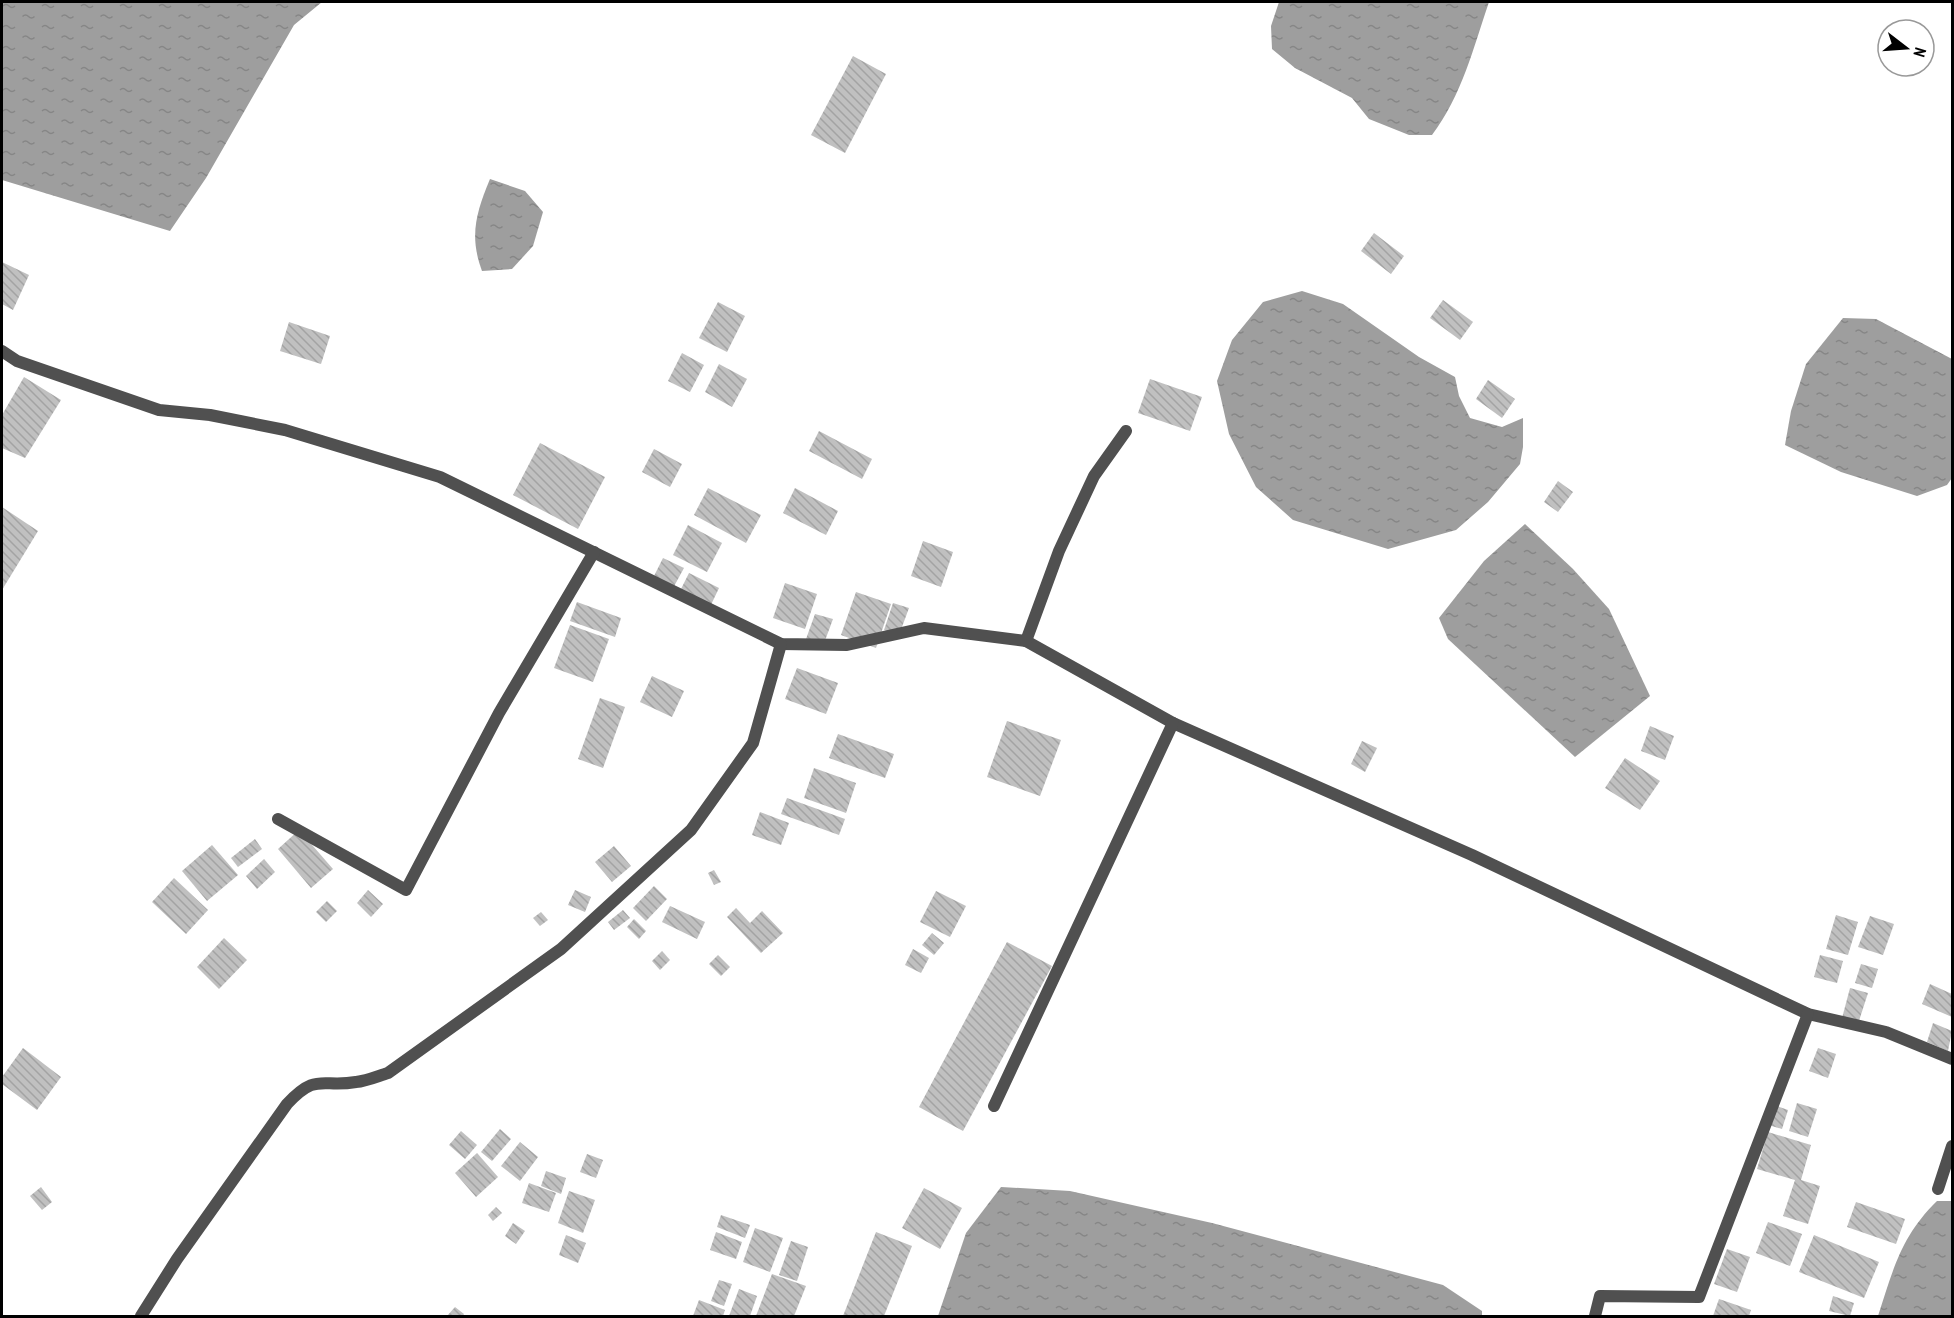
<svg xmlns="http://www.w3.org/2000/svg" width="1954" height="1318" font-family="'PT Sans Narrow',sans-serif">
<defs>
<pattern id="water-ripples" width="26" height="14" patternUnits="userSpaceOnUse" patternTransform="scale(1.5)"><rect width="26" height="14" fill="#9e9e9e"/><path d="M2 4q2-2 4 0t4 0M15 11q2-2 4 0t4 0" fill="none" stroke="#868686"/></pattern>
<pattern id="building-back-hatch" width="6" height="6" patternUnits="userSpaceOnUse" patternTransform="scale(1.5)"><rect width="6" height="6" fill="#c0c0c0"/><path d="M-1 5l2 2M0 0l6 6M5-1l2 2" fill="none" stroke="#a3a3a3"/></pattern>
</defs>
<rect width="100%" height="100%" fill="#fff"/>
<g fill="url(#water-ripples)">
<polygon points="2,2 322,2 294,25 206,178 170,231 2,180"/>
<path d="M1279 2H1489C1473 49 1462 95 1432 135H1409L1369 119 1352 98 1295 68 1272 49 1271 26Z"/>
<path d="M490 179 525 191 543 212 533 246 512 269 482 271C469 236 476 213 490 179Z"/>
<polygon points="1302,291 1343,304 1419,357 1455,377 1459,396 1470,418 1502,427 1523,418 1523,447 1520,464 1488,502 1456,530 1388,549 1293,520 1256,487 1229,434 1217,381 1232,340 1263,302"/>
<polygon points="1843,318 1876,319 1952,359 1952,478 1947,485 1917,496 1841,472 1785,445 1791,411 1806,364"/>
<polygon points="1525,524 1573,569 1609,609 1650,696 1575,757 1448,639 1439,618 1484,561"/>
<polygon points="1001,1187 1070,1191 1212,1223 1443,1285 1482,1311 1482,1316 938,1316 966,1233"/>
<path d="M1937 1201H1952V1316H1878C1893 1270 1901 1236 1937 1201Z"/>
</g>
<g fill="url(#building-back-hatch)">
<polygon points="853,56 886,74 845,153 811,135"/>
<polygon points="1374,233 1404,256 1391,274 1361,251"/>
<polygon points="2,262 29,275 13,310 2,304"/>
<polygon points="1443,300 1473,322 1460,340 1430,318"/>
<polygon points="718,302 745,316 727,352 699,338"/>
<polygon points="289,322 330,336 321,364 280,351"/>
<polygon points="682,353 704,365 690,392 668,381"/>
<polygon points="719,364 747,379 732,407 705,392"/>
<polygon points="24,377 61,400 25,458 2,448 2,415"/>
<polygon points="1150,379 1202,397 1190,431 1138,413"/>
<polygon points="1488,380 1515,399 1502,418 1476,399"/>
<polygon points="819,431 872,459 862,479 809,451"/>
<polygon points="540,443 605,477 578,529 513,495"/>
<polygon points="654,449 682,464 670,487 642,472"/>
<polygon points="1558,481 1573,492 1558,512 1544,502"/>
<polygon points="708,488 761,515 746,543 694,515"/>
<polygon points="795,488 838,511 826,535 783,513"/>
<polygon points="2,507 38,531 2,590"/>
<polygon points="688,525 722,543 707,572 673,555"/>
<polygon points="923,541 953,552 941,587 911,576"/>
<polygon points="663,558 684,568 672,590 652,580"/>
<polygon points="689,573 719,588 709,609 679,593"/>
<polygon points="785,583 817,594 805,629 773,618"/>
<polygon points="856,592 891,604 876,648 841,635"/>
<polygon points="577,602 621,618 615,637 570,621"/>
<polygon points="893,603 909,608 899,635 884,630"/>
<polygon points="815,614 833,619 823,646 806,639"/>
<polygon points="570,625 609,639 593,682 554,668"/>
<polygon points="797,668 838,683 826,714 785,699"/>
<polygon points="652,676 684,691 672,717 640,702"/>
<polygon points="600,698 625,707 603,768 578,759"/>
<polygon points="1007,721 1061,740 1040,796 987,777"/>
<polygon points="1650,726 1674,736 1665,760 1641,751"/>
<polygon points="838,734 894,754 885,778 829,758"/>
<polygon points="1362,741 1377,748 1365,772 1351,764"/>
<polygon points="1625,758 1660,781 1640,810 1605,788"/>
<polygon points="814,768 856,783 846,813 804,798"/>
<polygon points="787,798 845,819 839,835 781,814"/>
<polygon points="760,812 789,823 781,845 752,835"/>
<polygon points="299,830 333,869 311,888 278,849"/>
<polygon points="255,839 262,849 238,867 231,858"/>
<polygon points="212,845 238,875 207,901 182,871"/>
<polygon points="614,846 631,866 612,882 595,862"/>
<polygon points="264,859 275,872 257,889 246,876"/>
<polygon points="714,870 721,882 714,885 708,873"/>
<polygon points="174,878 208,910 186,934 152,902"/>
<polygon points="654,886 667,899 646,921 633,908"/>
<polygon points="368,890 383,904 371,917 357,903"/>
<polygon points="575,890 591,897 585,912 568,905"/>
<polygon points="936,891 966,906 950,937 920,922"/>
<polygon points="327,901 337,911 326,922 316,912"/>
<polygon points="670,906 705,922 697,939 662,922"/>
<polygon points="736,908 750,923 762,911 783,933 761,953 727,917"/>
<polygon points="623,910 630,918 614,930 608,922"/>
<polygon points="541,912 548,920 540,926 533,918"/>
<polygon points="1836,915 1858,922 1848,955 1826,949"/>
<polygon points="1870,916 1894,924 1883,955 1858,947"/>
<polygon points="634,919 646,931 639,939 627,927"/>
<polygon points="932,933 944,943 934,955 922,945"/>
<polygon points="224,938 247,960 219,989 197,967"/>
<polygon points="1007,942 1052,966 963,1131 919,1107"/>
<polygon points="913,949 929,958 921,973 905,965"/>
<polygon points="662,951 670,960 660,970 652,961"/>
<polygon points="718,955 730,967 721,976 709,964"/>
<polygon points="1820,955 1843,961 1837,983 1814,977"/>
<polygon points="1861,964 1878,969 1872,988 1855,983"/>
<polygon points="1930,984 1952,994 1952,1017 1922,1004"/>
<polygon points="1850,988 1868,993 1857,1027 1841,1022"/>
<polygon points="1933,1023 1952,1031 1948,1051 1927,1042"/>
<polygon points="23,1048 61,1077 37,1110 2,1084 2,1077"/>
<polygon points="1818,1048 1836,1054 1828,1078 1809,1071"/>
<polygon points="1768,1103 1788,1110 1782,1129 1762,1123"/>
<polygon points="1797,1103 1817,1109 1808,1137 1789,1131"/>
<polygon points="500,1129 511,1139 492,1161 481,1152"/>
<polygon points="461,1131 477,1145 465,1159 449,1145"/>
<polygon points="1768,1132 1811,1145 1801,1180 1820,1186 1808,1224 1783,1216 1795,1180 1757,1169"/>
<polygon points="520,1142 538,1157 520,1181 501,1166"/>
<polygon points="477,1153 498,1177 476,1197 455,1173"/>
<polygon points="587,1154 603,1160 596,1178 580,1172"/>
<polygon points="546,1171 566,1178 561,1194 541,1186"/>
<polygon points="529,1183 556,1193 549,1212 522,1203"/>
<polygon points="41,1187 52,1202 42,1210 30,1196"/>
<polygon points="924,1188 962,1208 940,1249 902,1228"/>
<polygon points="569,1191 595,1200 583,1233 558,1223"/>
<polygon points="1856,1202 1905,1219 1896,1244 1847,1227"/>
<polygon points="496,1207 502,1213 493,1221 488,1215"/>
<polygon points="721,1215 750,1225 745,1238 717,1227"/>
<polygon points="1768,1222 1802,1234 1790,1266 1756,1253"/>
<polygon points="513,1223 525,1231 516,1244 505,1236"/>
<polygon points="755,1228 783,1238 770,1272 743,1262"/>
<polygon points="716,1232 742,1242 736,1259 710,1250"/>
<polygon points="876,1232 912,1246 884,1316 843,1316"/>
<polygon points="566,1235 586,1243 578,1263 559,1255"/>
<polygon points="1814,1235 1879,1262 1864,1298 1799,1272"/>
<polygon points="791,1241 808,1247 797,1281 779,1275"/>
<polygon points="1727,1249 1750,1257 1737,1292 1714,1284"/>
<polygon points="772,1274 806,1286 794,1316 756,1316"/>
<polygon points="719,1280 732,1284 724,1306 711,1301"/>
<polygon points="739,1289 757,1296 750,1316 729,1316"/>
<polygon points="1833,1296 1854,1303 1850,1316 1829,1311"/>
<polygon points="1719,1299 1751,1310 1749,1316 1713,1316"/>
<polygon points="699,1300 725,1310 723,1316 693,1316"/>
<polygon points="455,1307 464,1314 463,1316 447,1316"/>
</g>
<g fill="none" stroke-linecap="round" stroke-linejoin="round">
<g stroke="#505050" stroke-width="12">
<polyline points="2,351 17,361 159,410 210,415 285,430 440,477 781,644 847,645 924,628 1026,641 1173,723 1472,855 1808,1014 1886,1032 1952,1059"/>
<polyline points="1026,641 1059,551 1094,476 1126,431"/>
<polyline points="278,819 406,890 499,713 594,552"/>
<polyline points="994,1106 1173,723"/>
<polyline points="1938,1189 1952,1146"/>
<path d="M141 1316 177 1259 287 1104C317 1072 321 1088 356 1082 367 1081 378 1076 388 1073L561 949 691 830 753 743 781 644"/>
<polyline points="1595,1316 1600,1296 1699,1297 1808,1014"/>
</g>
</g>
<rect width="1954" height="1318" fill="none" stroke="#000000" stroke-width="6"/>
<g transform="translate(1906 48) rotate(107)"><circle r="28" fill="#ffffff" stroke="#999999" stroke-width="1.5"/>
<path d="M0-4.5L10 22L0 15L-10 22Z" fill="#000000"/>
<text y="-9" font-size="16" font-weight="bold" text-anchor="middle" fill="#000000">N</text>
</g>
</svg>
